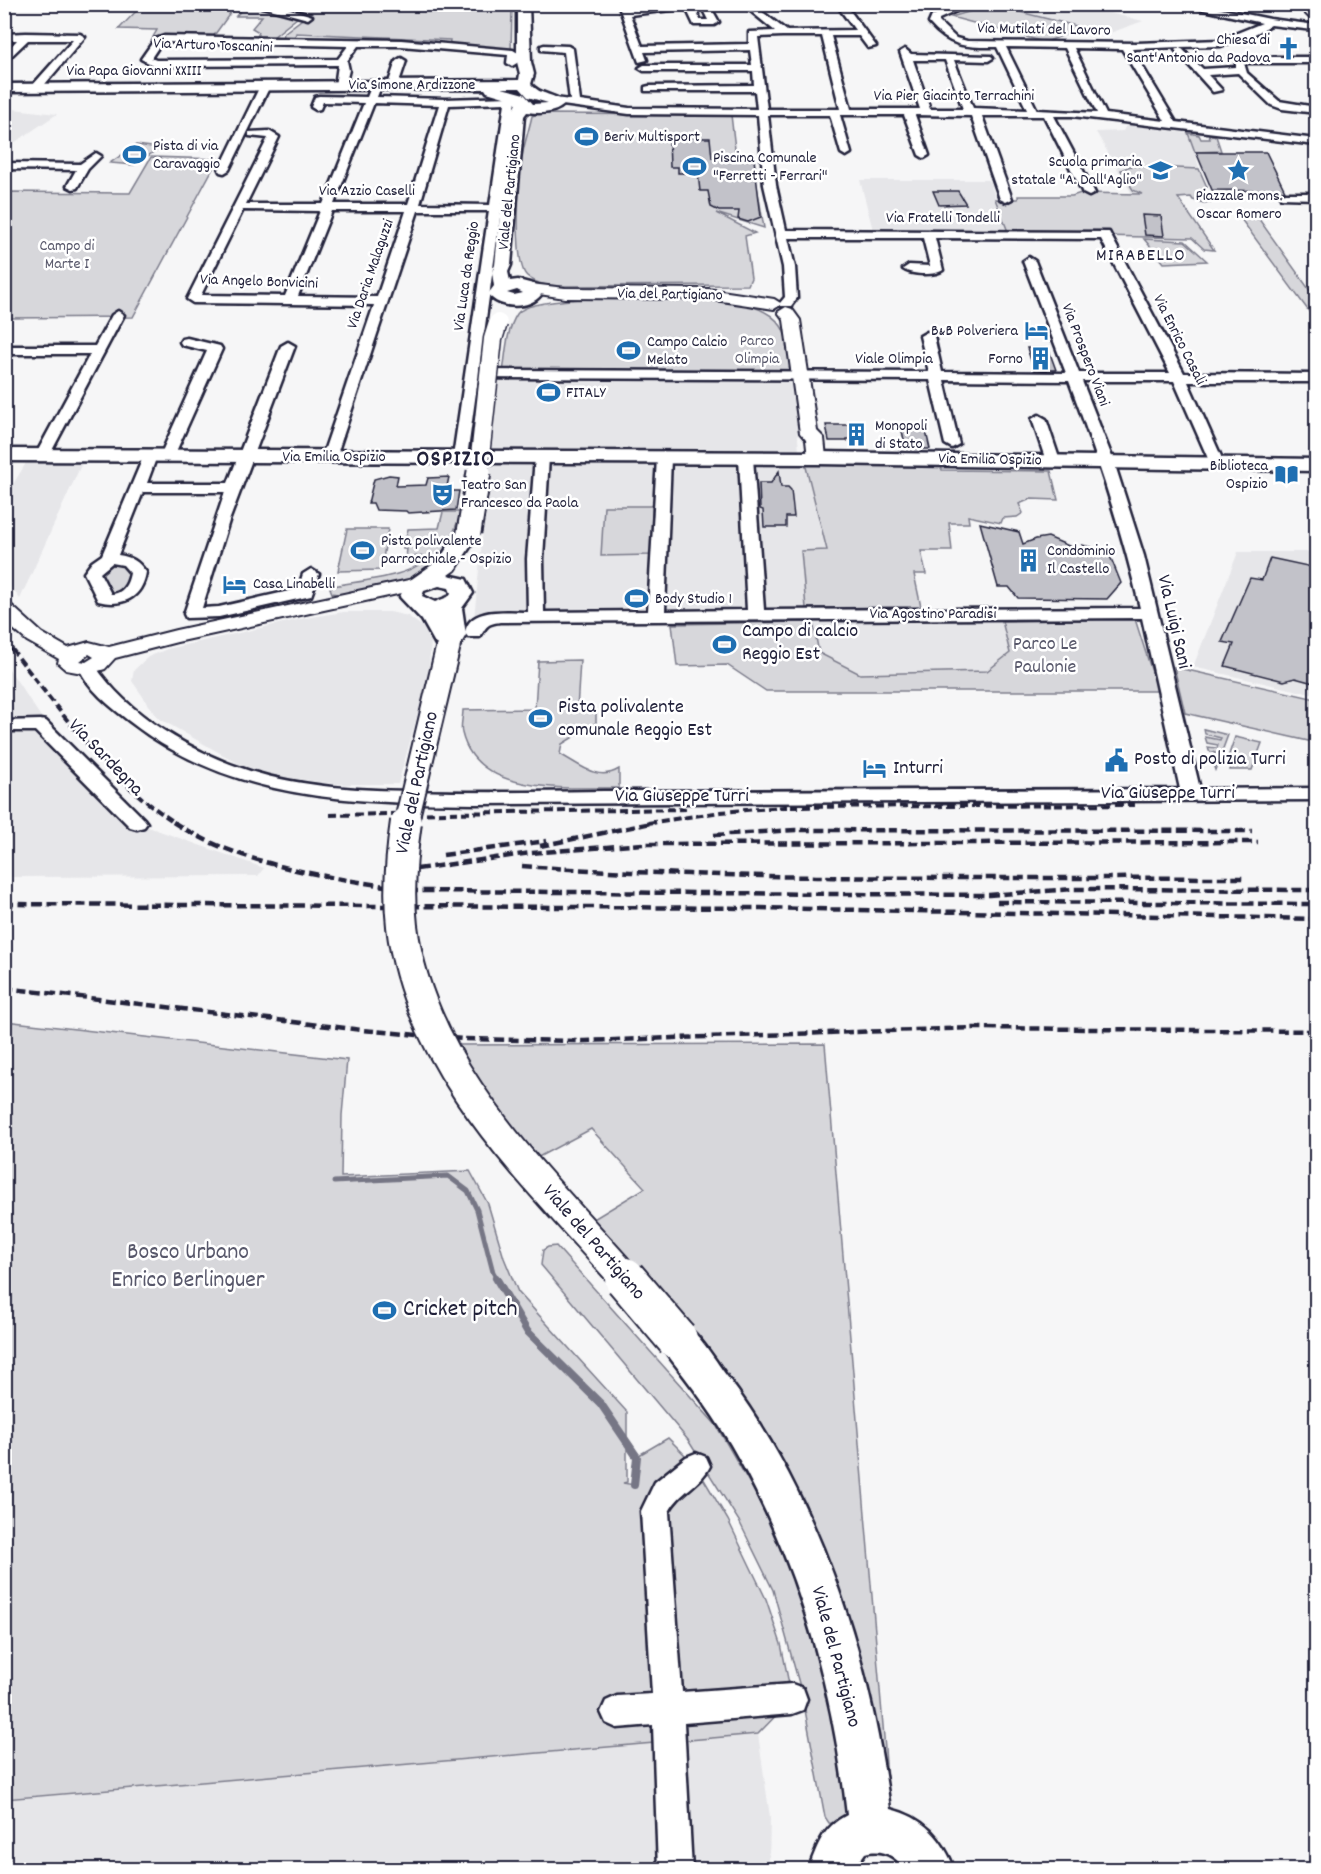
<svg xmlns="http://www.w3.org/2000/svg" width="1321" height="1874" font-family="Dekko,sans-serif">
<rect width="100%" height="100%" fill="#f6f6f7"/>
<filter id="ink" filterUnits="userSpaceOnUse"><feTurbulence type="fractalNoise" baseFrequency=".0167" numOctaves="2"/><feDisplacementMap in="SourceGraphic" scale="12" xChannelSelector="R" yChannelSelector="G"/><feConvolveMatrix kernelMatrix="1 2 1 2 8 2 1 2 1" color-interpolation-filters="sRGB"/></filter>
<g filter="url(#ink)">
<g fill="#e6e6e9">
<polygon points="995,5 1076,5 1143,21 1110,33"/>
<polygon points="5,108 57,114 5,149"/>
<polygon points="1126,125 1188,133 1195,152 1206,194 1132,194 1096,132 1123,131"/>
<polygon points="860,180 989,180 1009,234 874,234"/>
<polygon points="499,377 794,378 799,453 805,463 827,551 801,551 807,614 474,618"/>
<polygon points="26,463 82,463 20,599 5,579 4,499"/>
<polygon points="1238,552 1316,552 1316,695 1193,667"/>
<polygon points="344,612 390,612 408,616 423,627 431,642 428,678 398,784 336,784 278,777 241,765 158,718 132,681 134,670 148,657 167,649 305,618"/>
<polygon points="1002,621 1010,653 987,671 860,674 819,653 813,622"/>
<polygon points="4,663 5,663 43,720 5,720"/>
<polygon points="4,730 33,733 137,823 264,868 258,876 5,877"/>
<polygon points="758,1734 770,1817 769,1869 5,1870 5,1799"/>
</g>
<g fill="#d7d7db" stroke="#7c7c8b" stroke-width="1.5">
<polygon points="291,4 509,5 512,8 511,51 449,47 450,40 296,33 294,39 283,38 284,33 306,16 282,9"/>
<polygon points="142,5 236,5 213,37 153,37 157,30 119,29"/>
<polygon points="992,5 1084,28 1045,42 951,17"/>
<polygon points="245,6 279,11 298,17 273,37 257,37 259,32 252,28 262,16 236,16"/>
<path d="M538 114 731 115 738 174H755L764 228 716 213 755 233 745 236 751 278 748 285 567 286C553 286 538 286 527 276 513 264 519 177 522 157 524 144 529 130 532 116Z"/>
<polygon points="1188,133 1199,135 1201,139 1210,139 1209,135 1216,136 1221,151 1195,152"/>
<polygon points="136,145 160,148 134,165 110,163"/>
<polygon points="151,157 218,159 133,317 5,318 5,192 130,193"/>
<polygon points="1130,166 1199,169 1207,187 1198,194 1206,194 1215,199 1214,201 1204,203 1193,200 1191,197 1178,198 1214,250 1204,249 1192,238 1009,234 995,199 1018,199 1018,196 1072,196 1081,193 1142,194 1133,190 1121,170"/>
<polygon points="1238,215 1256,215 1316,299 1316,321"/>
<polygon points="1144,239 1185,241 1207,261 1164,263"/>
<path d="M693 298C721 300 764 301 781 326 789 338 790 359 793 372H503C506 354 506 331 517 314 531 293 664 299 693 298Z"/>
<polygon points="805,463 941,464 942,470 1051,471 1058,500 1031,499 1019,504 1023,513 1017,517 1003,518 1001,523 968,516 969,523 949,523 952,551 921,551 926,574 914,574 921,607 806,608 801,551 827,550"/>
<polygon points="604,506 652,506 651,555 601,556"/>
<path d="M443 512H461C454 531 447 556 431 570 412 587 366 590 342 595L332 593 330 588 333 586C356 581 417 577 427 556L406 557 407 549H403L408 529 439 528Z"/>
<polygon points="347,529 388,529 381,570 338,571"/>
<polygon points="112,563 119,563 131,568 128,591 111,596 98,570"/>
<polygon points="1135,619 1158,691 766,691 727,665 677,666 672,624 813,622 819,653 860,674 987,671 1010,653 1002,621"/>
<path d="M580 660 577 710H596V723L562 744 560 754C580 765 598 782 619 769V788C570 787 477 797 462 733 460 727 463 717 463 710L535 709 538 661Z"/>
<polygon points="1174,667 1316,699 1316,727 1313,742 1185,713"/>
<polygon points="1204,729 1228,735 1215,770 1211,759 1215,753 1209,751 1208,747 1217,748 1218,745 1207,743 1205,737 1220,740 1221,738 1205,734"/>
<polygon points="1235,737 1262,743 1252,770 1230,770 1232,762 1227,760"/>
<polygon points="5,1021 347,1060 342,1115 341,1177 470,1171 488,1204 504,1258 518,1292 627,1412 627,1482 623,1483 634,1485 639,1455 668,1438 696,1466 728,1520 766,1599 781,1644 792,1699 758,1734 5,1799"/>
<polygon points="825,1044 885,1749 890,1827 811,1542 587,1223 645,1188 591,1129 531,1161 453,1045"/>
<polygon points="556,1246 716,1425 753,1489 781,1547 800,1598 834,1721 847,1810 840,1824 829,1823 825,1817 802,1694 773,1590 739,1521 688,1440 541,1265 543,1250 548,1247"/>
</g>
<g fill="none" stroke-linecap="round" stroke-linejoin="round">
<polyline stroke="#767685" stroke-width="5" points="334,1182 448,1176 468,1191 477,1210 493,1272 497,1279"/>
<polyline stroke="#767685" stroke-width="8" points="496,1278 527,1331 601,1404 637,1457 634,1485"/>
</g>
<g fill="#c2c2c9" stroke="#22223b" stroke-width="1.5">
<polygon points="669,138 710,138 712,158 754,159 761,217 748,222 738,219 739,211 719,211 711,207 708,191 700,191 698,173 678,173 678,167 670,167"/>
<polygon points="1196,152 1266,152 1285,191 1212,190"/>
<polygon points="933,191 958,191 966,204 939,205"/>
<polygon points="1142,215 1161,216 1164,236 1145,235"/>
<polygon points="1027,348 1048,348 1056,370 1034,370"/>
<polygon points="826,425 850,425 852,439 847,439 847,441 829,441"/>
<polygon points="909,426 925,427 930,449 906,449 902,431 910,431"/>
<polygon points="779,471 781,487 788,487 791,490 794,517 786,517 786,527 764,527 763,510 760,509 759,483 771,483"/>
<polygon points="389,475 398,476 396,486 426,485 428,478 449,477 446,491 459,491 456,510 408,513 406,511 376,510 373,503 368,503 374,479"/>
<polygon points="980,523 1019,532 1023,544 1036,539 1048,537 1085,553 1082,545 1108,551 1121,583 1107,599 1018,598 1009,587 998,587"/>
<polygon points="1270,558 1317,568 1317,684 1295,678 1284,681 1225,666 1234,644 1222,642 1250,578 1262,580"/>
</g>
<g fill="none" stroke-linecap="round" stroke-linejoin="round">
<defs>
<g id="minor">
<polygon points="251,4 278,5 312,16 308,19"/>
<path d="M618 4H627L629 10 673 4H709L719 22 714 25H694L686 8 630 15 642 46 749 44V32L775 31 742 4H752L787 31 855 30 836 4H845L876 46 868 48 859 36H831L851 109H920L900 52 905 49 911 54 991 56 993 58 988 61 954 60 973 108 1027 110 997 47C966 47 951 48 929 23L932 16 959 4H972L939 19V22L956 38 967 41 1137 43 1220 40 1262 23 1178 4H1197L1270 19 1316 25V29L1313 30 1271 25 1253 35 1221 46 1180 47 1203 69 1236 67V60L1244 57H1316V63H1244L1247 73 1279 101 1316 107V113L1282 109 1271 105 1238 73 1208 75 1222 90 1213 92 1177 52 1175 50 1180 47 1132 49 1176 122 1316 139V145L1072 116H1054L1095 193 1089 196 1083 193 1044 116H982L1012 199 1006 202 1000 199 971 116 915 115 929 155 924 158 919 155 904 115H840L851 153 846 156 841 153 830 115H768L776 185 786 230 1109 232 1184 373 1316 374V382H1188L1224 463 1217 467 1210 463 1174 381H1082L1114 462 1144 556 1200 789 1316 788V800L476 804C352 803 231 801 129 721 110 706 89 690 79 668L82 664H94C127 715 193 753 250 771 301 787 358 790 412 791 476 793 540 792 604 791 796 791 988 790 1180 789L1142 618 500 622C486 624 487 626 480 637H468L465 633C469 606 507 612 528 612L527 559 535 457 542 453 549 457 543 559 544 612 648 611 657 458 664 454 671 458 665 611 747 610 739 458 746 454 753 458 764 610 1140 608C1122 530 1097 456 1069 381L944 380 959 444 952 448 945 444 930 380 478 378 467 457 465 460H455L453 457 489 211H418L336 457 329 461 322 457 374 305 193 303 187 299 268 138 249 136V132L269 131 279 137 246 204H323L364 103 323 102 320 109 316 110 311 107 315 97 319 96 367 97 371 87 375 86 380 89 377 97 445 99 511 97 516 100 479 370 929 372 920 336 927 332 934 336 942 372 1066 373 1023 261 1029 257 1035 261 1079 373H1170L1101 239 935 238 943 270C935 276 911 275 903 269L909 265 930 266 923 238H788L795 267 797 298 791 306H781L780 303 785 297 783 267 764 185 758 115 629 114 555 104 550 101 555 98 570 100 564 52 541 50V46L544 45 568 46 573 49 580 101 629 108 757 109 755 91H645V87L649 86 754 85 753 71H644L639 68 644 65H752L750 50 644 52 647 60 639 62ZM701 6 708 20H700L695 7ZM782 36H822L840 109H767L758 37ZM1006 47 1065 48 1097 113 1037 110ZM1074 48 1122 49 1165 121 1106 114ZM913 60H945L963 109H930ZM374 103 439 105 408 204H334ZM505 103 490 205 420 204 449 105ZM243 210 320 211 285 296 201 295ZM332 211H406L377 297 298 296Z"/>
<polygon points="26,33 80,34 85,37 40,90 36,91 31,88 32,86 73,40 28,40 4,63 4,54 17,40 4,40 4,34"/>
<path d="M164 36 401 40 513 50 518 53 517 63 512 66 507 63 508 55 401 46H358L347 61 349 70 345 86 340 89 335 86 338 65 155 66 141 59 155 39ZM165 42 348 46 338 59 156 60 151 58 161 43Z"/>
<polygon points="401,58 406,61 398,85 390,87 388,85 396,61"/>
<polygon points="265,83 270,86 229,170 224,173 220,172 219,170 260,86"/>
<polygon points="96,153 101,156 88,169 77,188 73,189 67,186 76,170 4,169 4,163 80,164"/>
<polygon points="1285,193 1316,193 1316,199 1281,198 1281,194"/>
<polygon points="118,311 124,315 49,456 42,460 37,459 35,456 90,354 4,354 4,346 95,346 112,315"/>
<polygon points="187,338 220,346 222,349 174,456 167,460 160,456 207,351 182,345 180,342 182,339"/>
<path d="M288 342 295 346 229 521 202 608 219 607 298 589 303 574 311 569 319 574 311 596 219 617 186 618 184 614 225 492H143L118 555C132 557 138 561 146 572 142 599 122 607 98 601L84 573 92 562 102 555 145 453 150 452 157 456 147 483H228L281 346ZM112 563 123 565 130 573C128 584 123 594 111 594L100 573Z"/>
<polygon points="1039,415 1046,419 1060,461 1058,464 1053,465 1046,461 1032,419"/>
<polygon points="40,720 46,721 144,819 147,823 144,827 137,829 130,827 35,731 4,731 4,721"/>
<path d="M696 1453 706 1457 710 1466C701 1485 679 1492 669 1512L682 1692 792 1684 803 1688 807 1699 803 1710 792 1714 684 1723 692 1870H658L653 1725 617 1728 606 1723 601 1712 606 1701 617 1696 652 1694 641 1511 655 1482 686 1457Z"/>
</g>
<g id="tertiary">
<polygon points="1296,4 1308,4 1316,13 1316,21 1312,20"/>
<polygon points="531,284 565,288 708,289 774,299 782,304 774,309 708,299 565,298 526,292 523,289"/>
<polygon points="786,307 792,309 800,320 817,431 824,438 826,458 823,462 811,462 808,458 806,440 800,433 784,320 778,312"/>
<path d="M418 578 425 580 428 584 425 588 177 642 115 658 105 669 88 674 66 670 58 663 59 659 27 641 4 621V603L11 605 42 633 68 648 89 642 109 647 176 630ZM89 654 94 657 86 662 80 661Z"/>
</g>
<g id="secondary">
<path d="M517 4H529L531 62 534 74 531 84C540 96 556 93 565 104 555 114 540 114 527 112L524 116 511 265 508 272 510 281 518 280 537 285 541 295C529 310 499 309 488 294L494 286 492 272 495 265 510 116 517 104 514 100 487 92 485 89 4 92V84L519 80 520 74 517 62ZM502 88H520L528 97 548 103 533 104 524 94ZM517 290 523 293 514 295 507 293Z"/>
<polygon points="4,449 817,452 1316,459 1316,471 817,464 4,461"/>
<path d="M469 526 477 527 480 532 455 570 448 575 466 579 473 593 462 608 466 635 456 652 448 654 440 652 422 620 400 597 406 583 439 560 461 527ZM439 586 449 588 451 593 448 597 435 602 422 596 424 591Z"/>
<path d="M677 1324C681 1325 687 1326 690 1329 700 1336 718 1364 726 1375 820 1499 870 1657 890 1809 924 1817 943 1839 955 1870H907C894 1856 884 1848 865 1853L853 1870H808C818 1845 822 1828 847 1815 833 1690 800 1569 739 1459 718 1420 691 1385 664 1350L659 1339 664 1328Z"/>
</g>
</defs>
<use href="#minor" stroke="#22223b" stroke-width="5"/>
<use href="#tertiary" stroke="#22223b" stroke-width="4"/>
<use href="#secondary" stroke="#22223b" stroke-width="5"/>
<use href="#minor" fill="#fff" fill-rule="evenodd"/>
<use href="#tertiary" fill="#fff" fill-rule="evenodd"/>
<use href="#secondary" fill="#fff" fill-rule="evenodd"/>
<g stroke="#22223b" stroke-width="4" stroke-dasharray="8 4" stroke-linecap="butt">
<path d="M4 639C56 705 104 777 176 823"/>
<polyline points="330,815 686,809"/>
<polyline points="648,823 721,812 784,807 1137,805"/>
</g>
<g stroke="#22223b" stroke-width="4.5" stroke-dasharray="10 4.5" stroke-linecap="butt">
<path d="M173 822C245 868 335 878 417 891L989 895 1073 889 1316 890"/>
<polyline points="714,835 796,830 1252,831"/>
<polyline points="540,846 656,822"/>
<polyline points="443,855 547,841"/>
<path d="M522 866C762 882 1003 877 1243 878"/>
<polyline points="417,869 531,853 643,844 1258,842"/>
<polyline points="997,902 1316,904"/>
<polyline points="4,904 761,908 1316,919"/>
<polyline points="4,988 362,1030 463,1039 584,1041 975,1028 1316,1031"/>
</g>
<defs>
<polyline id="secondary-bridge-far3" points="478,474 493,339 498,323"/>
<g id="secondary-bridge-far2">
<polyline points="469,532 479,472"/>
<polyline points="406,823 448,647"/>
</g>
<path id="secondary-bridge-far1" d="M406 822C401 856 398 892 402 926 419 1069 537 1177 626 1279"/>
<polyline id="secondary-bridge" points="625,1278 677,1339"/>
</defs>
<use href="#secondary-bridge-far3" stroke="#22223b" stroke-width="21" stroke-linecap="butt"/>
<use href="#secondary-bridge-far2" stroke="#22223b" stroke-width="27" stroke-linecap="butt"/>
<use href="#secondary-bridge-far1" stroke="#22223b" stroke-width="34" stroke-linecap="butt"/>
<use href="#secondary-bridge" stroke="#22223b" stroke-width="44" stroke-linecap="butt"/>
<use href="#secondary-bridge-far3" stroke="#fff" stroke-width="18"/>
<use href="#secondary-bridge-far2" stroke="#fff" stroke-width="23"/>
<use href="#secondary-bridge-far1" stroke="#fff" stroke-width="30"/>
<use href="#secondary-bridge" stroke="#fff" stroke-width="40"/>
</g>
</g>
<defs>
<symbol id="church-bare" viewBox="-9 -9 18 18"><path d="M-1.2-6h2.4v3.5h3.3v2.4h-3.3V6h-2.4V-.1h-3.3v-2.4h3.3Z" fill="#1f6fb2" stroke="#fff" stroke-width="2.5" paint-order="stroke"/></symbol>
<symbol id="stadium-bare" viewBox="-9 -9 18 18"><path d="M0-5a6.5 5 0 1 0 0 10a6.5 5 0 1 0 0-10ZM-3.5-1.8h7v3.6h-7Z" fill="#1f6fb2" stroke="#fff" stroke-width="2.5" paint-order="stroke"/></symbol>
<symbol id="school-bare" viewBox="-9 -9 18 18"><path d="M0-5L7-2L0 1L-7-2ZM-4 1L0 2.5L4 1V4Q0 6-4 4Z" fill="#1f6fb2" stroke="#fff" stroke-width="2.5" paint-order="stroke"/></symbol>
<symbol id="sight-bare" viewBox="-9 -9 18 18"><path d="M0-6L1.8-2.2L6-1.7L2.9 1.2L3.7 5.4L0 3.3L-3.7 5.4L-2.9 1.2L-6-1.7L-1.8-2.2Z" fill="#1f6fb2" stroke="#fff" stroke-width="2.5" paint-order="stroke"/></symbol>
<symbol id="hotel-bare" viewBox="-9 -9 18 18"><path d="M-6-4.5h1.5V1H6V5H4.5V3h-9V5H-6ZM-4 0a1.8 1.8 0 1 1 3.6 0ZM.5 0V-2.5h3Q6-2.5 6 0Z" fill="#1f6fb2" stroke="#fff" stroke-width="2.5" paint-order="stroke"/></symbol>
<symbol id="building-bare" viewBox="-9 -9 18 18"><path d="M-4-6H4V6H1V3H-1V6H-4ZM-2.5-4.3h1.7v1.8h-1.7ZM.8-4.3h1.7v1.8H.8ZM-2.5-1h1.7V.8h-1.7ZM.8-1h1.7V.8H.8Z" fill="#1f6fb2" stroke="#fff" stroke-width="2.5" paint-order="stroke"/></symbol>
<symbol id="library-bare" viewBox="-9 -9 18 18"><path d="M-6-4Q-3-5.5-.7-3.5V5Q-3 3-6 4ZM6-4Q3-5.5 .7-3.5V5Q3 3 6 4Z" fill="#1f6fb2" stroke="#fff" stroke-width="2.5" paint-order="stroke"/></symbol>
<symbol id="theatre-bare" viewBox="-9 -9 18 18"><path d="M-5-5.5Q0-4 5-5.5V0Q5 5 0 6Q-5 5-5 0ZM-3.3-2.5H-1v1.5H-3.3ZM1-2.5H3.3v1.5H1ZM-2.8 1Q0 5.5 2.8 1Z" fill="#1f6fb2" stroke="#fff" stroke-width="2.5" paint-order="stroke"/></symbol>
<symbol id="civic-bare" viewBox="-9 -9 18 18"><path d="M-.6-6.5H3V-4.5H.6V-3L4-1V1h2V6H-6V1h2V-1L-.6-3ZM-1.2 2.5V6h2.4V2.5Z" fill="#1f6fb2" stroke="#fff" stroke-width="2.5" paint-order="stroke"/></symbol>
</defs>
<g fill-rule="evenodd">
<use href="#church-bare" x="1272" y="32" width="33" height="33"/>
<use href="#stadium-bare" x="570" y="120" width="33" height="33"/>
<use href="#stadium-bare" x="118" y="138" width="33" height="33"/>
<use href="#stadium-bare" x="678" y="150" width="33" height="33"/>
<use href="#school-bare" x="1144" y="154" width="33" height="33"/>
<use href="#sight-bare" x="1222" y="154" width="33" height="33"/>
<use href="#hotel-bare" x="1020" y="314" width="33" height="33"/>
<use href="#stadium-bare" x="612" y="334" width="33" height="33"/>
<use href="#building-bare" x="1024" y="342" width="33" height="33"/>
<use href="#stadium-bare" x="532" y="376" width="33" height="33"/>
<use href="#building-bare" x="840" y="418" width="33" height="33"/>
<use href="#library-bare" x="1270" y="458" width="33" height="33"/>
<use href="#theatre-bare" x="426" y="478" width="33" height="33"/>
<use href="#stadium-bare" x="346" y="534" width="33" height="33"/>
<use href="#building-bare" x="1012" y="544" width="33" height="33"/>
<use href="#hotel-bare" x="218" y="568" width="33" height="33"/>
<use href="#stadium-bare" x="620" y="582" width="33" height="33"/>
<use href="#stadium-bare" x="708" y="628" width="33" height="33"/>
<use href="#stadium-bare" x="524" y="702" width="33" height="33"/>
<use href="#civic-bare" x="1100" y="744" width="33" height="33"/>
<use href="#hotel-bare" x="858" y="752" width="33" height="33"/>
<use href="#stadium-bare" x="368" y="1294" width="33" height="33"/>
</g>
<g text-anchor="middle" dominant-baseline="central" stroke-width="5" stroke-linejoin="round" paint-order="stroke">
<g font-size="16" fill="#22223b" stroke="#fff">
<text transform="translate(1044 30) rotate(1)">Via Mutilati del Lavoro</text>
<text transform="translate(213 46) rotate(2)">Via Arturo Toscanini</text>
<text x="134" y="71">Via Papa Giovanni XXIII</text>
<text x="412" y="85">Via Simone Ardizzone</text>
<text x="954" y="96">Via Pier Giacinto Terrachini</text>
<text x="367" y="191">Via Azzio Caselli</text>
<text transform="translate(510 192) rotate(-84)">Viale del Partigiano</text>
<text x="943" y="218">Via Fratelli Tondelli</text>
<text transform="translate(371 274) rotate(-71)">Via Daria Malaguzzi</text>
<text transform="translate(467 276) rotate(-82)">Via Luca da Reggio</text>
<text transform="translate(259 282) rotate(2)">Via Angelo Bonvicini</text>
<text transform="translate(670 295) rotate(1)">Via del Partigiano</text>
<text transform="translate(1179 340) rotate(63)">Via Enrico Casali</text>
<text transform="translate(1085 355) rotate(69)">Via Prospero Viani</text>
<text x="894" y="359">Viale Olimpia</text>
<text x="334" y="457">Via Emilia Ospizio</text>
<text transform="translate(990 460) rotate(1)">Via Emilia Ospizio</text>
<text x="933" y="614">Via Agostino Paradisi</text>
</g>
<g font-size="16" fill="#22223b" stroke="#fff" text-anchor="start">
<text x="1270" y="40" text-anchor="end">Chiesa di<tspan x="1270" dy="18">Sant'Antonio da Padova</tspan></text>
<text x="604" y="137">Beriv Multisport</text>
<text x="153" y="146">Pista di via<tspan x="153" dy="18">Caravaggio</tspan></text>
<text x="713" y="158">Piscina Comunale<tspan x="713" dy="18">"Ferretti - Ferrari"</tspan></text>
<text x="1142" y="162" text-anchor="end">Scuola primaria<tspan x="1142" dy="18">statale "A. Dall'Aglio"</tspan></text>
<text x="1239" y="196" text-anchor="middle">Piazzale mons.<tspan x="1239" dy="18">Oscar Romero</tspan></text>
<text x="1018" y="331" text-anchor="end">B&amp;B Polveriera</text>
<text x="647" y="342">Campo Calcio<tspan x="647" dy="18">Melato</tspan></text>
<text x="1023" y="359" text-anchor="end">Forno</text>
<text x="566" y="393">FITALY</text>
<text x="875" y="426">Monopoli<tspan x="875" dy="18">di Stato</tspan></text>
<text x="1268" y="466" text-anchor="end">Biblioteca<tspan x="1268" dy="18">Ospizio</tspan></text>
<text x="461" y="485">Teatro San<tspan x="461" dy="18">Francesco da Paola</tspan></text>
<text x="381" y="541">Pista polivalente<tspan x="381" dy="18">parrocchiale - Ospizio</tspan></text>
<text x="1047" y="551">Condominio<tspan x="1047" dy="18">Il Castello</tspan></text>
<text x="253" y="584">Casa Linabelli</text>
<text x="655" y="599">Body Studio 1</text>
</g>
<g font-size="16" fill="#58586b" stroke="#fff">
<text x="67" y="246">Campo di<tspan x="67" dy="18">Marte I</tspan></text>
<text x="757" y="341">Parco<tspan x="757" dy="18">Olimpia</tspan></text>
</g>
<g font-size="18" letter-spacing="1.5" fill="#22223b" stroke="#fff">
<text x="1141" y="256">MIRABELLO</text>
</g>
<g font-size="20" fill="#22223b" stroke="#fff">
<text transform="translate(1173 622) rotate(77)">Via Luigi Sani</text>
<text transform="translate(105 758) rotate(46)">Via Sardegna</text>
<text transform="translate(418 783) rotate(-78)">Viale del Partigiano</text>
<text x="1168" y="794">Via Giuseppe Turri</text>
<text x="682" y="797">Via Giuseppe Turri</text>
<text transform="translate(593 1243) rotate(49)">Viale del Partigiano</text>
<text transform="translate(835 1657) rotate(75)">Viale del Partigiano</text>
</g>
<g font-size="20" fill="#22223b" stroke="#fff" text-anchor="start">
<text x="742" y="632">Campo di calcio<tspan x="742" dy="23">Reggio Est</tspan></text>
<text x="558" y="708">Pista polivalente<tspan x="558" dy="23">comunale Reggio Est</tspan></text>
<text x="1134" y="760">Posto di polizia Turri</text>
<text x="893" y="769">Inturri</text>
</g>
<g font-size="20" fill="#58586b" stroke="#fff">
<text x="1045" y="645">Parco Le<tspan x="1045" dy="23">Paulonie</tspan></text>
</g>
<g font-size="22" font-weight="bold" letter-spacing="1.5" fill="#22223b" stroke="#fff">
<text x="456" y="460">OSPIZIO</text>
</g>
<g font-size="24" fill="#58586b" stroke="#fff">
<text x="188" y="1253">Bosco Urbano<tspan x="188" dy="28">Enrico Berlinguer</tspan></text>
</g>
<g font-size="24" fill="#22223b" stroke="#fff" text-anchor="start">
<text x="403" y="1310">Cricket pitch</text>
</g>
</g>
<rect width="1321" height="1874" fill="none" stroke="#fff" stroke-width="24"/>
<rect x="12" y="12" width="1297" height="1850" fill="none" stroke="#22223b" stroke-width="2" filter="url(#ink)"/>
</svg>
